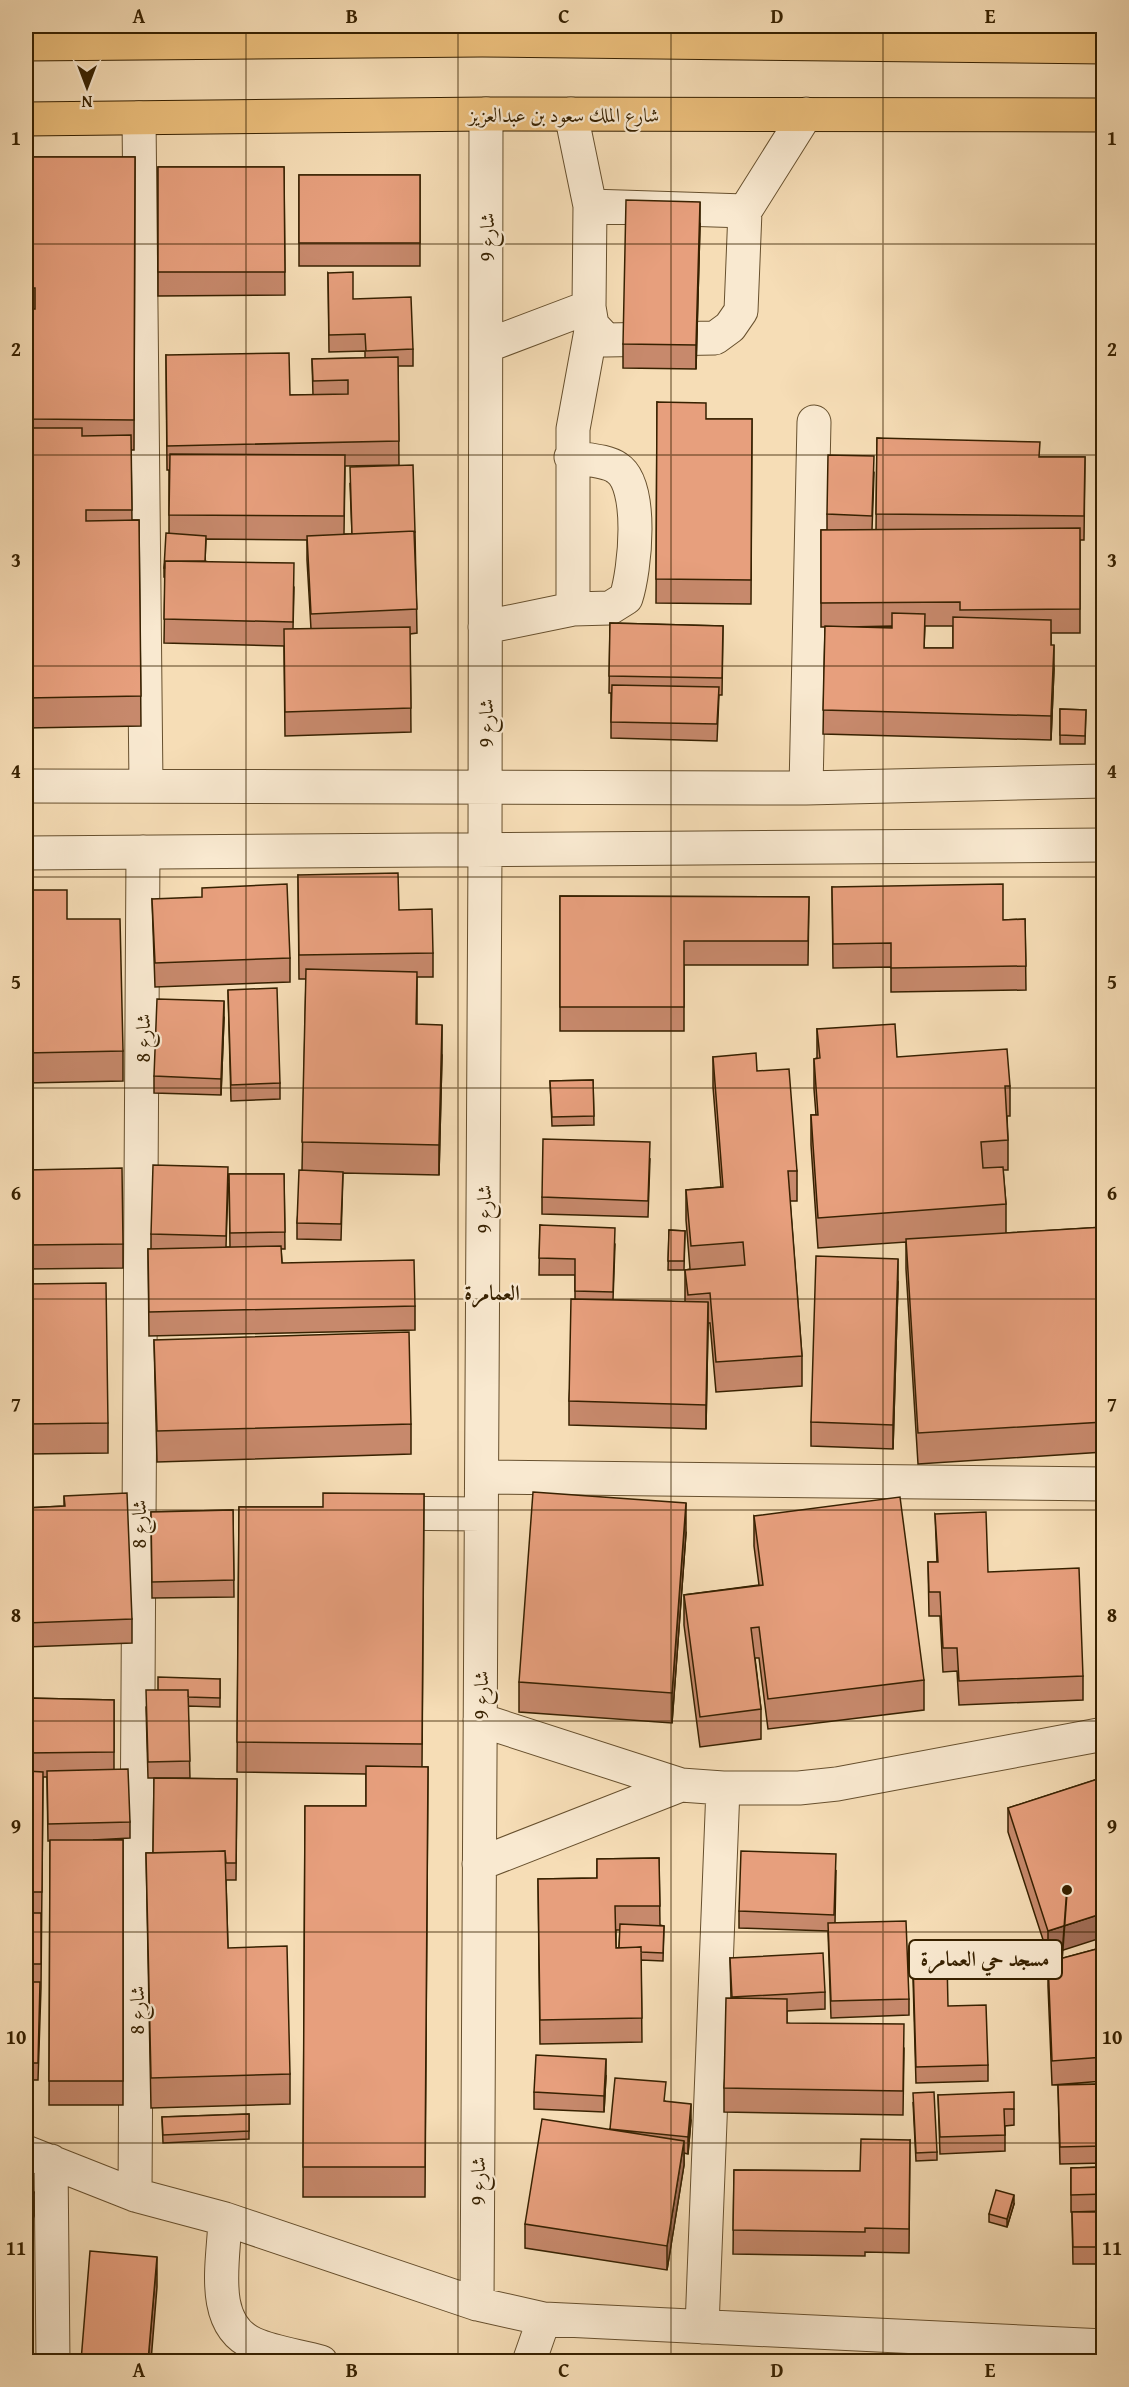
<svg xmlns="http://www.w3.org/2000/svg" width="1129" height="2387" font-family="'Gentium Book Plus',Amiri,serif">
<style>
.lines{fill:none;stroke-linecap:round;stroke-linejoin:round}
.minor-casing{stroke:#67502e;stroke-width:35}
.major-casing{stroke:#372100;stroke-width:35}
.minor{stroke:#f9e9d0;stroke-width:33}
.major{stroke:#ebbe7b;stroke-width:33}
.wall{fill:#c7896c;stroke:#372100;stroke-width:1.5;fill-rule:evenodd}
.shaded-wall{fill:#a26f58;stroke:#372100;stroke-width:1.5}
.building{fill:#e79f7d;stroke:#372100;stroke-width:1.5}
.grid{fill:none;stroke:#372100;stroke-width:1.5;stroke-opacity:0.55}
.labels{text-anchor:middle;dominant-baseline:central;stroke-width:4.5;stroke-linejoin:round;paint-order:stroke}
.street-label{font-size:20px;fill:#372100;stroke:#f9e9d0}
.neighbourhood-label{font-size:21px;font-weight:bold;fill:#372100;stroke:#f9e9d0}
.leader{fill:none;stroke:#372100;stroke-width:2}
.callout-dot{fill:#372100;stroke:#f9e9d0;stroke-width:2}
.callout{fill:#f9e9d0;stroke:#372100;stroke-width:2}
.callout-label{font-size:21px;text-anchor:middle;font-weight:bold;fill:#372100}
.neatline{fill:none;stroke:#372100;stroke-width:2}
.grid-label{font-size:20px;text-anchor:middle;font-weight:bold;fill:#372100}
</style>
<rect width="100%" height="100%" fill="#f6ddb6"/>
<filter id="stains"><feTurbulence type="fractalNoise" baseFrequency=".00333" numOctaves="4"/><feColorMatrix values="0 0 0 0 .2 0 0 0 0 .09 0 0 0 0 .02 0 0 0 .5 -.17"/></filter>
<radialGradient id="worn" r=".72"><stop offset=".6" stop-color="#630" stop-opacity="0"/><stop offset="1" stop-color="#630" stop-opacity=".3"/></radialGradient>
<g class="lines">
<defs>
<path id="minor" d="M571,114l19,92 155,5 61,-97
M139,118l7,668
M590,206l-1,101 3,18 14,15 109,-2 15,-11 11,-16 4,-100
M486,346l103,-39
M573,609v-180l19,-104
M485,627l88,-18 37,-1 16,-10c9,-28 18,-113 -9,-130 -11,-8 -33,-8 -46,-11
M26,786l780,2 298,-7
M806,788l8,-366
M26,853l1078,-8
M482,1477l622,7
M378,1513l103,1
M480,1720l201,65 42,3h76l38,-4 267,-50
M479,1864l202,-79
M26,2152l109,43 90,24 252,85 67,15 560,27
M51,2161l2,201
M135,2195l8,-1343
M225,2219c-1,41 -17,105 29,125 20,9 46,12 67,18
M477,2304l8,-1454 1,-736
M702,2327l21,-539
M529,2362l15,-43"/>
<path id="major" d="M26,44l456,-4 622,7
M26,119l460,-5 618,1"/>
</defs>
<use href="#minor" class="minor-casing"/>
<use href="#major" class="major-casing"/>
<use href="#minor" class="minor"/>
<use href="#major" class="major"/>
</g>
<path class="wall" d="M26,26h95v6l-95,-1z
M26,157h109l-1,293h-3l1,70h7l2,206 -115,2v-300h5v-65h-5z
M158,167h126l1,128 -127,1z
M299,175h121v91h-121z
M700,225l-4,144 -73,-1v-24z
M328,273l25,26 60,50v17h-15l1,99 -54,1 -1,68h8l-2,-50 65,48 2,101 -7,1 1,98 -126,4 -1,-90 -120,-3 1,-66h-1v-9l5,-35v-63h-2l-1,-115 124,40h23l-1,-36 53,-1v-7l-36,1zM206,539l101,1v20l4,69h-18l1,-42 -89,-26z
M657,402l49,17h46l-1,185 -95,-1z
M877,438l163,19h45l-1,83h-4v93h-29v12l3,24 -3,71 -228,-6 2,-107h-4v-97h6v-16l47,-41 -2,57h4zM892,626v2l-44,-1zM925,626h28v22h-29z
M610,623l113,3 -1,69h-3l-2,46 -106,-3v-45h-2z
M1060,709l26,1 -1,34h-25z
M298,875l101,35 34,43v24h-16v47l25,31 -3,120 -96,-2 -2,67 -44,-1v-16l5,-53 4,-191h-7z
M832,887l171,33 22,-1 1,71 -135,2v-25l-58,1z
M26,890l41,29 56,132v30l-97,2z
M560,896l249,1 -1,68h-124v66h-124z
M152,899l138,59v24l-135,5z
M228,990l52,93v16l-49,2z
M224,1018l-3,77 -67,-2v-17z
M817,1029l80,28 113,29v30h-3l1,24v30h-5l3,34v29l98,-6v225l-186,12 -12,-195v-27l-88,6 -7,-103v-30h5l-2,-26v-30l3,-1z
M713,1057l44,14 40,100v30h-7l12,155v30l-86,6 -6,-69h-2l-2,106 -137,-4v-24l6,-102v-24h-36l1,-50 75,19 -2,56 72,2v-32l5,-1 -4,-49v-30l35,-3 -8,-100z
M593,1080l1,45 -42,1 -2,-45z
M650,1159l-2,58 -106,-3v-17z
M26,1170l97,74v24l-97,1z
M229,1174h55l1,75h-4l1,14 133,43v24l-266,6 -1,-87h3v-15l77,-50 -2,63h4z
M669,1230l16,1 -1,39h-16z
M898,1283l-5,166 -82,-3v-24z
M26,1284l82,139v30l-82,1z
M154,1340l257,84v30l-254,8z
M424,1494l-2,273h6l-3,430h-122l2,-391h61v-32l-129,-2 2,-265h84z
M64,1496l68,123v24l-106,4v-139l38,-2z
M233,1510l1,87 -82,1 -1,-86z
M935,1514l148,162v24l-124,5 -2,-34 -14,1 -3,-56h-11l-1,-54h9z
M754,1516l170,164v30l-156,19 -9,-71h-4l6,51v30l-61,8 -16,-122v-30l75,-10 -5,-39z
M686,1533l-14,190 -153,-11v-30z
M220,1679v28l-32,-1 2,72h-36l83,1 -1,101h-10l2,68 62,126v30l-139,4 -5,-255h7l1,-75h-6l-2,-71z
M26,1698l88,2v69l16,53v16l-37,2h30v265h-74l1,-264h-2l-1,-64h-4l-2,211 -3,92h-12z
M1104,1777l-56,178 -40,-123v-24z
M659,1858l1,67 4,1 -1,35 -22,-1 1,82 -102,2 -2,-165 59,-1v-19zM616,1930h4l-1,18h-3z
M836,1871l-1,52 74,76v16l-78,3 -3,-87 -89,-3v-17z
M1104,1947v134l-52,4 -4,-99v-24z
M730,1958l95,34v17l-38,2v12l117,25 -1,67 -179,-3v-24l7,-90z
M913,1978l35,28 40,59v16l-72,2z
M606,2076l-2,36 -70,-3v-17z
M1104,2084v79l-44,1 -2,-79z
M938,2095l76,14v16l-9,1v25l-65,3z
M665,2101l26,19 -3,34 -4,-1v12l-17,105 -142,-22v-24l85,-94z
M913,2102l24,50v8l-21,1z
M249,2114v25l-86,4 -1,-26z
M910,2140l-1,113 -44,-1v4l-132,-2 1,-84 126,1z
M1104,2167v44l-33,1v-44z
M1014,2204l-7,23 -18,-5v-8z
M1072,2212h32v52h-31z"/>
<path class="shaded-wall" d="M700,202v23l-4,144v-24z
M1054,645v24l-3,71v-24z
M224,1001v17l-3,77v-16z
M442,1025v30l-3,120v-30z
M898,1259v24l-5,166v-24z
M708,1302v24l-2,103v-24z
M686,1503v30l-14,190v-30z
M1104,1831v24l-4,-23z
M1104,1913v24l-56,18v-24z
M606,2059v17l-2,36v-16z
M691,2104v16l-3,34v-17z
M684,2141v24l-17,105v-24z
M34,2192v24l-8,27v-24z
M1014,2195v9l-7,23v-8z
M157,2257v30l-6,74h-3z"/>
<path class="building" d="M26,157h109l-1,263 -103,-1v-86h-5v-24h9v-21h-9z
M158,167h126l1,105h-127z
M299,175h121v68h-121z
M626,200l74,2 -4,143 -73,-1z
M353,272v27l58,-2 2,52 -47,2 -1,-17 -36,1 -1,-62z
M289,353l1,42 58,-1v-14l-35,1 -1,-22 86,-2 1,84 -232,5 -1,-91z
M657,402l49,1v16h46l-1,161 -95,-1z
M26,428h56v8l49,-1 1,75h-46v11l53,-1 2,176 -115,2z
M877,438l163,4 -1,15h46l-1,59 -208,-2z
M170,454l175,1 -1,61 -175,-1z
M828,455l46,1 -2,60 -45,-2z
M413,465l2,67h-1v-1l-62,3 -2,-67z
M1080,528v81l-120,1v-8l-139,1v-73z
M414,531l3,78 -106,5 -4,-78z
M166,533l40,3 -1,25h-40v7h-1z
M165,561l129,2 -1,59 -129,-3z
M892,613l33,1 -1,34h29v-31l98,3v25h3l-3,71 -228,-6 2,-84 67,2z
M610,623l113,3 -1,52 -113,-2z
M410,627l1,81 -126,4 -1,-83z
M612,685l107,2 -2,37 -106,-2z
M1060,709l26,1 -1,26 -25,-1z
M398,873l1,37 33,-1 1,44 -134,2 -1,-80z
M287,884l3,74 -135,5 -3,-64 50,-2v-9z
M1003,884v36l22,-1 1,47 -135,2v-25l-58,1 -1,-57z
M26,890h41v29h53l3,132 -97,2z
M560,896l249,1 -1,44h-124v66h-124z
M306,969l111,3 -1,52 26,1 -3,120 -137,-3z
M277,988l3,95 -49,2 -3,-95z
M157,999l67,2 -3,78 -67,-3z
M895,1024l2,33 110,-8 3,37h-5l3,54 -27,2 2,26 20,-1 3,37 -188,14 -7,-103h7l-4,-56 6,-1 -3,-29z
M756,1053l1,18 32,-2 8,102h-9l14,185 -86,6 -6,-69 -22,2 -3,-25 60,-5 -2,-23 -52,4 -5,-56 37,-3 -10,-130z
M593,1080l1,36 -42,1 -2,-36z
M543,1139l107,3 -2,59 -106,-4z
M153,1165l75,2 -2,69 -75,-2z
M122,1168l1,76 -97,1v-75z
M299,1170l44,2 -2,52 -44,-1z
M229,1174h55l1,58 -55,1z
M540,1225l75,3 -2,64 -38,-1v-32l-36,-1z
M1104,1227v195l-186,11 -12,-194z
M669,1230l16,1 -1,30h-16z
M281,1246l1,17 132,-3 1,46 -266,6 -1,-63z
M816,1256l82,3 -5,166 -82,-3z
M106,1283l2,140 -82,1v-140z
M571,1299l137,3 -2,103 -137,-4z
M409,1332l2,92 -254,7 -3,-91z
M533,1492l153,11 -14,190 -153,-11z
M127,1493l5,126 -106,4v-115l39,-2 -1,-10z
M323,1493l101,1 -2,250 -185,-2 2,-235h84z
M900,1497l24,183 -156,19 -9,-72 -8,1 10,81 -61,8 -16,-122 79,-10 -9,-69z
M233,1510l1,70 -82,2 -1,-70z
M986,1512l2,60 91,-4 4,108 -124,5 -2,-33h-14l-3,-56h-11l-1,-30h10l-3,-48z
M158,1677l62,2v19l-32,-1v-7h-30z
M146,1690h42l2,71 -42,1z
M26,1698l88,2v52l-88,1z
M366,1766l62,1 -3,400h-122l2,-361h61z
M128,1769l2,53 -82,2 -1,-53z
M26,1771l17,1 -1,120h-16z
M1104,1777v54l-4,1 4,11v70l-56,18 -40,-123z
M154,1778l83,1 -1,84h-10l-1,-12 -72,2z
M50,1840h73v241h-74z
M225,1851l3,97 59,-2 3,128 -139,4 -5,-225z
M741,1851l95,3 -2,61 -95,-4z
M659,1858l1,48h-45l1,42 25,-1 1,71 -102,2 -2,-141 59,-1v-19z
M26,1913h15v51h-15z
M906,1921l3,78 -78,2 -3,-78z
M620,1924l44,2 -1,27 -22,-1v-5l-22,1z
M1104,1947v110l-52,4 -4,-99z
M823,1953l2,39 -93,5 -2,-39z
M947,1960l1,46 38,-1 2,60 -72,2 -3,-105z
M26,1982h14l-2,81h-12z
M726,1998l61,1v24l117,1 -1,67 -179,-3z
M536,2055l70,4 -2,37 -70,-4z
M615,2078l51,4 -2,19 27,3 -3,33 -78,-8z
M1104,2084v62l-44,1 -2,-62z
M934,2092l3,60 -21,1 -3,-60z
M1014,2092v17h-10l1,26 -65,2 -2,-42z
M249,2114v17l-86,4 -1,-18z
M542,2119l142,22 -17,105 -142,-22z
M861,2139l49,1 -1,89 -44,-1v4l-132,-2 1,-60 126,1z
M1104,2167v27l-33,1v-27z
M26,2189l8,3 -8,27z
M996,2190l18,5 -7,24 -18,-5z
M1072,2212h32v35h-31z
M90,2251l67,6 -9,104h-67z
M26,2299l2,1 -2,61z"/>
<path class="grid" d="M246,26v2336M458,26v2336M671,26v2336M883,26v2336M26,244h1078M26,455h1078M26,666h1078M26,877h1078M26,1088h1078M26,1299h1078M26,1510h1078M26,1721h1078M26,1932h1078M26,2143h1078"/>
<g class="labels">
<g class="street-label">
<text x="564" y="114">شارع الملك سعود بن عبدالعزيز</text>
<text transform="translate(486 237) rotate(-90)">شارع 9</text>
<text transform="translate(485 723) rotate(-90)">شارع 9</text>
<text transform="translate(142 1038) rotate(-90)">شارع 8</text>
<text transform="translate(483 1209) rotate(-90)">شارع 9</text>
<text transform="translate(138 1524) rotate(-90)">شارع 8</text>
<text transform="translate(480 1695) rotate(-90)">شارع 9</text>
<text transform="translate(136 2010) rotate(-90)">شارع 8</text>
<text transform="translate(477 2181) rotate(-90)">شارع 9</text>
</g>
<g class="neighbourhood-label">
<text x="492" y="1292">العمامرة</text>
</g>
</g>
<path class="leader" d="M1067 1890L1062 1959"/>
<circle class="callout-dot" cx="1067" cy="1890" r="6"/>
<rect class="callout" x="909" y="1940" width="153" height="39" rx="6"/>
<g class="callout-label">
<text x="985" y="1966">مسجد حي العمامرة</text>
</g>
<rect width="1129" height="2387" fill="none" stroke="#f6ddb6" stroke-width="66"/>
<g transform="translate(87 87) rotate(180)" stroke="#f9e9d0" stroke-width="4.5" paint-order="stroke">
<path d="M0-4.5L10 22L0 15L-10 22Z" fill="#372100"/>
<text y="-9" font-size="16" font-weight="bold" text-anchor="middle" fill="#372100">N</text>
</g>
<rect x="33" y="33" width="1063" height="2321" class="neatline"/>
<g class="grid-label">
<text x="139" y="23">A</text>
<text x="352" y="23">B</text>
<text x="564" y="23">C</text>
<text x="777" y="23">D</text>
<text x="990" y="23">E</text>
<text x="16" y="145">1</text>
<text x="1112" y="145">1</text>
<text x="16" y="356">2</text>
<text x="1112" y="356">2</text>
<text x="16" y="567">3</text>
<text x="1112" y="567">3</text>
<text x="16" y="778">4</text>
<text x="1112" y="778">4</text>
<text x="16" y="989">5</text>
<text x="1112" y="989">5</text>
<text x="16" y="1200">6</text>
<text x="1112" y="1200">6</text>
<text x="16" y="1411">7</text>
<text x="1112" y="1411">7</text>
<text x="16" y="1622">8</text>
<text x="1112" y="1622">8</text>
<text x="16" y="1833">9</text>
<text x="1112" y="1833">9</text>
<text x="16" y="2044">10</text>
<text x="1112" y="2044">10</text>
<text x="16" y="2255">11</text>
<text x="1112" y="2255">11</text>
<text x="139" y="2377">A</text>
<text x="352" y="2377">B</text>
<text x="564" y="2377">C</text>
<text x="777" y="2377">D</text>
<text x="990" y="2377">E</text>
</g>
<rect width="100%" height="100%" filter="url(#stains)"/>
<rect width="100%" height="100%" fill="url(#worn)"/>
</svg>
